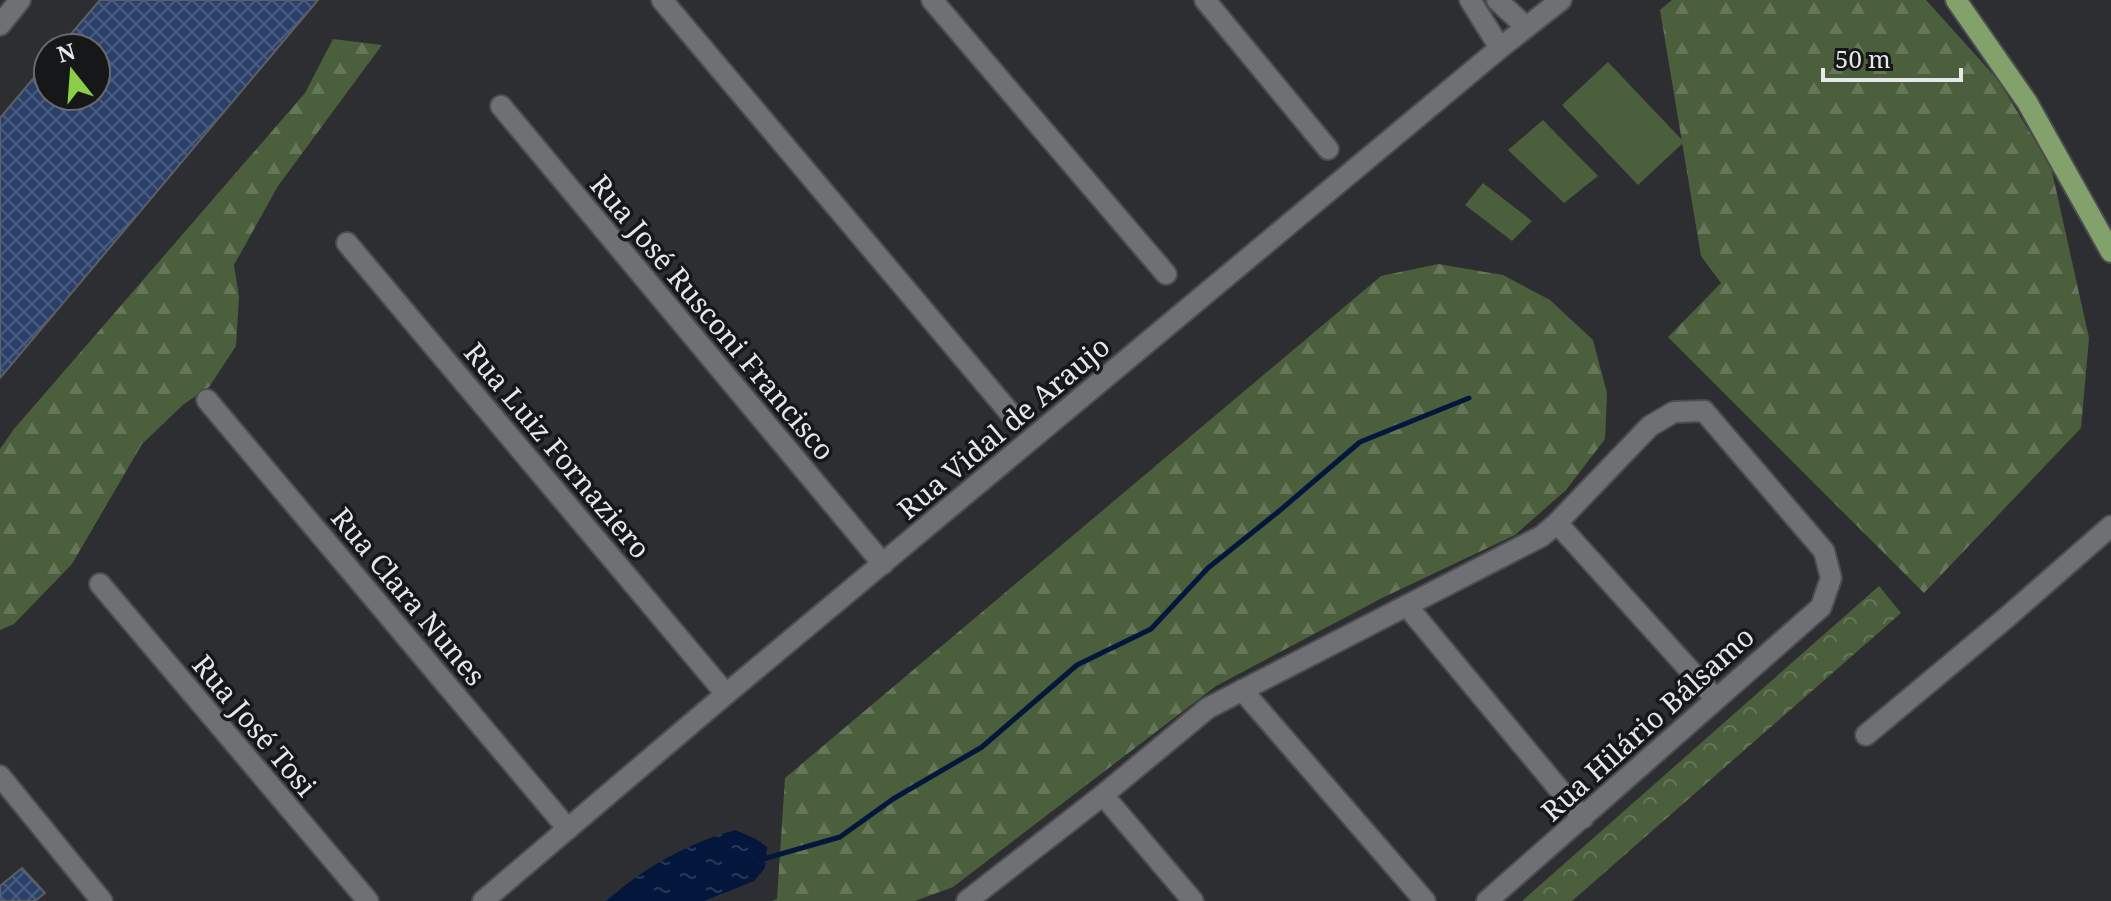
<svg xmlns="http://www.w3.org/2000/svg" width="2111" height="901" font-family="'Noto Serif',serif">
<style>
.forest{fill:url(#forest-firs)}
.park{fill:url(#park-crowns)}
.garden{fill:#4c5f3c}
.water{fill:url(#water-ripples)}
.lines{fill:none;stroke-linecap:round;stroke-linejoin:round}
.stream{stroke:#04163c;stroke-width:5}
.building{fill:url(#building-cross-hatch);stroke:#5d5f63;stroke-width:2}
.minor-casing{stroke:#4b4d4f;stroke-width:24}
.major-casing{stroke:#4b4d4f;stroke-width:24}
.minor{stroke:#6e7073;stroke-width:20}
.major{stroke:#83a16a;stroke-width:20}
.labels{text-anchor:middle;dominant-baseline:central;stroke-width:7;stroke-linejoin:round;paint-order:stroke}
.street-label{font-size:28px;fill:#e6e7e9;stroke:#161718}
</style>
<defs>
<pattern id="forest-firs" width="22" height="20" patternUnits="userSpaceOnUse" patternTransform="scale(2)"><rect width="22" height="20" fill="#4c5f3c"/><path d="M5 1l3.5 6h-7zM16 11l3.5 6h-7z" fill="#667658"/></pattern>
<pattern id="park-crowns" width="20" height="18" patternUnits="userSpaceOnUse" patternTransform="scale(2)"><rect width="20" height="18" fill="#4c5f3c"/><path d="M2 6a3 3 0 1 1 6 0M12 15a3 3 0 1 1 6 0" fill="none" stroke="#667658"/></pattern>
<pattern id="water-ripples" width="26" height="14" patternUnits="userSpaceOnUse" patternTransform="scale(2)"><rect width="26" height="14" fill="#04163c"/><path d="M2 4q2-2 4 0t4 0M15 11q2-2 4 0t4 0" fill="none" stroke="#293858"/></pattern>
<pattern id="building-cross-hatch" width="8" height="8" patternUnits="userSpaceOnUse" patternTransform="scale(2)"><rect width="8" height="8" fill="#2a406a"/><path d="M0 0l8 8M0 8l8-8" fill="none" stroke="#495c7f"/></pattern>
</defs>
<rect width="100%" height="100%" fill="#2d2e31"/>
<path class="forest" d="M1672,0h254l72,80 53,87 38,171 -8,90 -157,165 -256,-256 53,-54 -20,-27 -41,-246z
M333,39l49,6 -104,141 -44,79 5,32 -3,49 -27,41 -25,17 -42,40 -70,120 -58,60 -14,6v-181l14,-20 291,-336z
M1438,264l65,11 47,25 43,40 14,53 -2,46 -39,51 -51,45 -133,63 -166,88 -263,201 -38,14h-143l5,-2 8,-121 596,-502z"/>
<path class="park" d="M1879,586l22,27 -329,288h-50z"/>
<path class="garden" d="M1608,62l76,80 -46,43 -76,-80z
M1543,120l55,56 -34,27 -56,-53z
M1483,183l49,38 -20,20 -47,-36z"/>
<path class="water" d="M735,830l21,9 11,8 -2,21 -11,13 -50,20h-98c39,-34 80,-57 129,-71z"/>
<g class="lines">
<path class="stream" d="M760,860l80,-23 53,-38 89,-52 95,-82 74,-36 57,-61 70,-56 82,-70 109,-44"/>
</g>
<path class="building" d="M100,0h218l-318,378v-260l48,-57v35h48v-48h-37z
M22,868l23,25 -10,8h-35v-15z"/>
<g class="lines">
<defs>
<path id="minor" d="M662,0l348,413
M932,0l234,274
M1205,0l123,149
M1470,0l30,48
M1497,0l29,27
M0,25l20,-25
M501,106l382,458
M347,243l379,451
M207,400l361,429
M1557,523l158,175
M100,584l268,317
M1407,606l176,212
M1242,690l183,211
M1866,735l140,-117 105,-92
M0,776l102,125
M1103,795l90,106
M483,901l243,-207 774,-646 61,-48
M967,901l136,-106 105,-87 334,-172 15,-13 93,-97 24,-14 30,-1 120,140 7,27 -10,29 -334,294"/>
<path id="major" d="M1956,0l71,102 84,150"/>
</defs>
<use href="#minor" class="minor-casing"/>
<use href="#major" class="major-casing"/>
<use href="#minor" class="minor"/>
<use href="#major" class="major"/>
</g>
<g class="labels">
<g class="street-label">
<text transform="translate(713 317) rotate(50)">Rua José Rusconi Francisco</text>
<text transform="translate(1003 427) rotate(-40)">Rua Vidal de Araujo</text>
<text transform="translate(558 450) rotate(50)">Rua Luiz Fornaziero</text>
<text transform="translate(409 596) rotate(50)">Rua Clara Nunes</text>
<text transform="translate(1647 723) rotate(-42)">Rua Hilário Bálsamo</text>
<text transform="translate(255 725) rotate(50)">Rua José Tosi</text>
</g>
</g>
<g transform="translate(72 72) rotate(343)"><circle r="38" fill="#161718" stroke="#696a6c" stroke-width="2"/>
<path d="M0-6L14 30L0 20L-14 30Z" fill="#8cce45"/>
<text y="-12" font-size="22" font-weight="bold" text-anchor="middle" fill="#e6e7e9">N</text>
</g>
<path d="M1823 68v12h138v-12" fill="none" stroke="#e6e7e9" stroke-width="4"/>
<text x="1835" y="68" font-size="24" fill="#e6e7e9" stroke="#161718" stroke-width="6" paint-order="stroke">50 m</text>
</svg>
